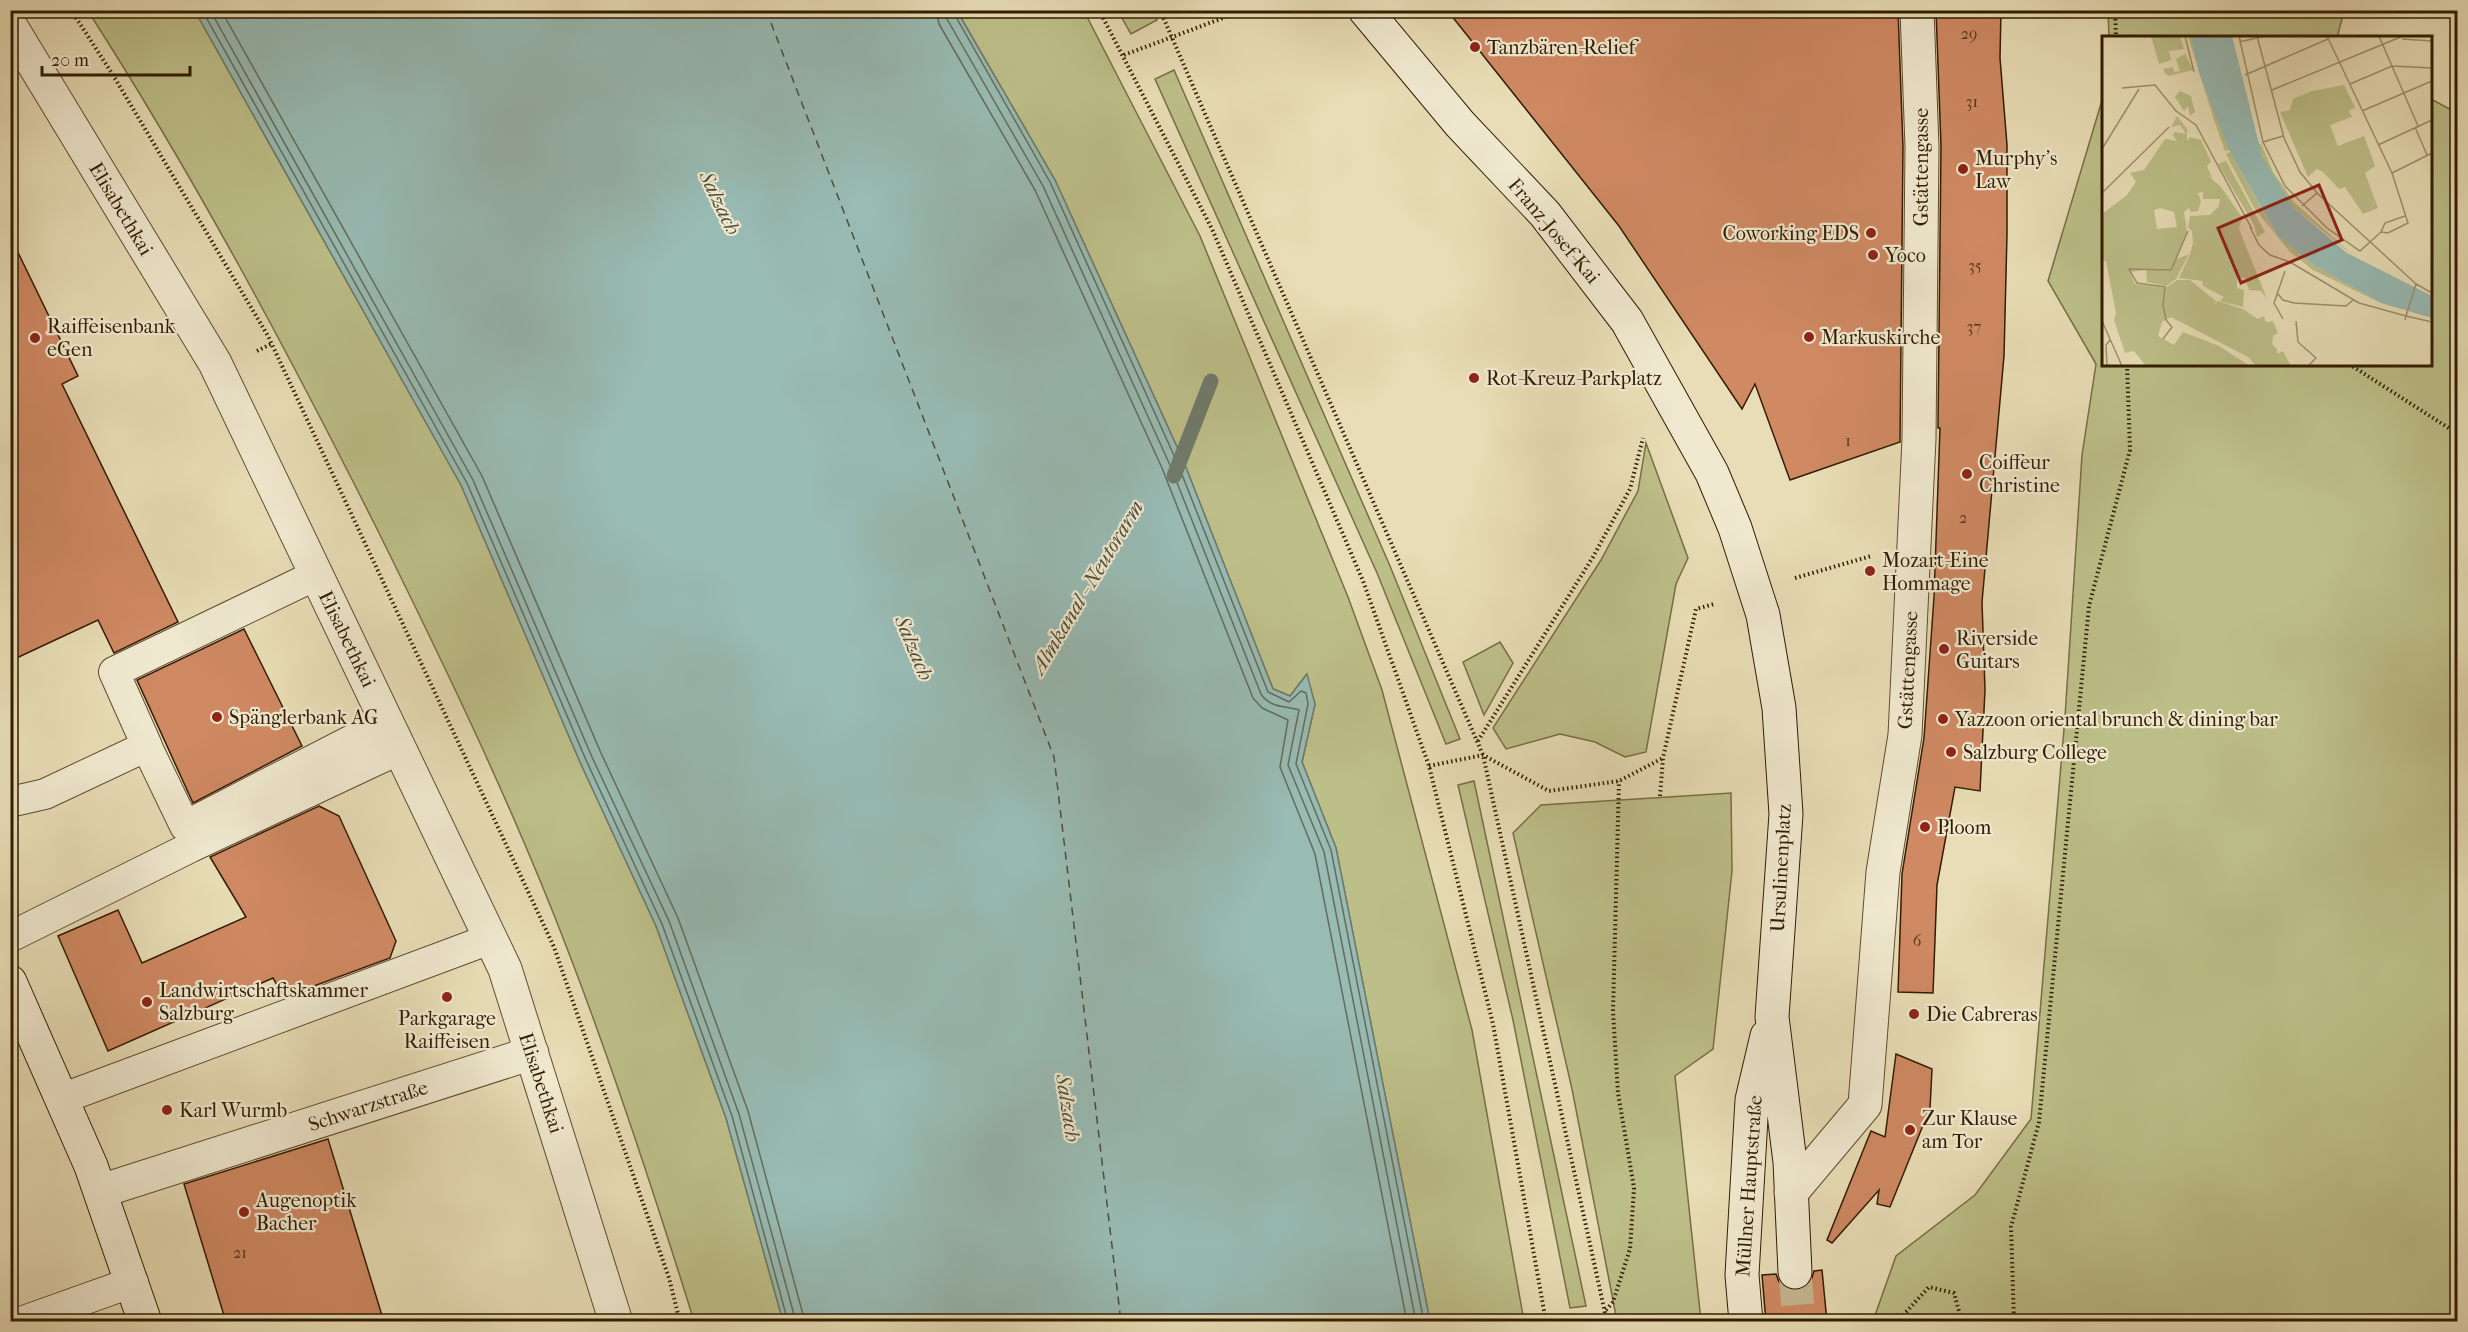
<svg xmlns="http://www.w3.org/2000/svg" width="2468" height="1332" font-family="'IM FELL French Canon',serif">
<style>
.green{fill:#bdbf89;stroke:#786e44;stroke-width:1.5}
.water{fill:#98bbb4;stroke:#6f7b6c;stroke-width:1.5}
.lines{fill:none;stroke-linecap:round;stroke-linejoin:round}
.shore{stroke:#656c5a;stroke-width:1.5}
.stream{stroke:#6f7b6c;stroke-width:15}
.ferry{stroke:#514c36;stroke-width:1.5;stroke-dasharray:8 6;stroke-linecap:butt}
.building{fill:#cf8963;stroke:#321c00;stroke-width:1.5}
.secondary-tunnel{stroke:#c4b692;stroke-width:33;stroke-dasharray:33 16;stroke-linecap:butt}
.lane-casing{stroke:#604c2e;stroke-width:32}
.street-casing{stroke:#604c2e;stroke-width:35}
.secondary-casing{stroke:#321c00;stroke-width:35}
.path{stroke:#321c00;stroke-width:4;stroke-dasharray:1.5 3;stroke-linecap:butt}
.lane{stroke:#f0e9d0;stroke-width:30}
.street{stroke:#f0e9d0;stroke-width:33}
.secondary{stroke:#f0e9d0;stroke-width:33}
.poi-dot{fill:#8f2418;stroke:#f0e9d0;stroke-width:2}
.labels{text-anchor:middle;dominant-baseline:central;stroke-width:4.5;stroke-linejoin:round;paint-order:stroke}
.number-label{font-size:16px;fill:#593719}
.poi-label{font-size:20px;fill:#321c00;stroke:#f0e9d0;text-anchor:start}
.street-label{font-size:20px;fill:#321c00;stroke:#f0e9d0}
.water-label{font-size:21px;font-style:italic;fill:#514c36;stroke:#f0e9d0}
.inset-river{fill:none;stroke:#98bbb4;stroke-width:3}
.inset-road{fill:none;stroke:#9f906d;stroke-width:1.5}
.view{fill:#8f2418;fill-opacity:0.15;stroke:#8f2418;stroke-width:3}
.inset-edge{fill:none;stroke:#321c00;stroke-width:3}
</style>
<rect width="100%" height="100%" fill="#e8ddb6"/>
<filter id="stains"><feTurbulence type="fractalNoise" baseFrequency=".00333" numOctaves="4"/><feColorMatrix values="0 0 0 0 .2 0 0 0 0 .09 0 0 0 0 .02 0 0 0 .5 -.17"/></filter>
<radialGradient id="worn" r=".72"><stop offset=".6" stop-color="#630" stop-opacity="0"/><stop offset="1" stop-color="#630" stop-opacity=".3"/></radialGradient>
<path class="green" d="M88,11h107l266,474 119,277 76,164 70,192 57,203h-89c-38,-122 -78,-245 -124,-365 -56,-147 -125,-290 -195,-431 -88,-175 -181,-349 -287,-514z
M957,11h127l116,225 148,361 34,93 90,340 52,291h-94l-94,-473 -34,-86 13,-58 -9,-29 -16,21 -17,-7 -90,-229 -128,-280z
M1118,11h34l5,9 -26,14z
M2108,11v-1l236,1 -7,27 -228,-1z
M1174,70l216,496 70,173 -14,5 -69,-171 -222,-494z
M2103,97l1,267h326l1,-265 26,14v1208h-584l23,-65 79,-61 56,-76 34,-402 17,-262 14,-91 -48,-83z
M1646,443l42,115 -12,26 -30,168 -21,5 -30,-15 -35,-8 -54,15 -13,-21 108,-168 37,-69z
M1500,642l13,21 -29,52 -21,-53z
M1474,781l112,525 -16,2 -57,-288 -55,-235z
M1731,793l1,78 -19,178 -38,27 26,245h-84l-45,-232 -59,-256 28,-28z"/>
<path class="water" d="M195,11h762l98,169 128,280 90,229 17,7 17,-22 8,30 -13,58 34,86 94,473h-647l-57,-203 -70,-192 -76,-164 -119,-277z"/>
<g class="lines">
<path class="shore" d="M202,10l265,473 119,277 76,164 70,192 56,206
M210,10l263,470 119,277 77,164 70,193 57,208
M221,10l261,466 119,277 77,165 70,193 57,211
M936,10l3,14 96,166 127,278 91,230 9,10 26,12 -8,47 35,87 92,468
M945,10l2,9 96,167 127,279 91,229c9,14 25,12 38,16l-11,55 36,87 92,470
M952,10l98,172 127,280 91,230 21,10 12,-11 5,2 2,11 -12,60 35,86 93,472"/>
<path class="stream" d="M1174,476l37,-95"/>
<path class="ferry" d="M766,10l288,747 67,565"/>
</g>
<path class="building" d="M1447,10h451l5,137 -3,295 -110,38 -35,-96 -13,25 -123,-183z
M1936,10h65l-1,48 7,87v89l-3,122 -22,246 3,88 -5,101 -25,-4 -18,98 -4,108 -35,-1 4,-118 22,-136 10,-141 6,-169h-2l3,-282z
M10,236l68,140 -16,8 116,238 -64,31 -16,-33 -88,41z
M244,629l58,117 -109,57 -56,-123z
M319,806l20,10 57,125 -6,17 -106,39 -11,-19 -165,73 -50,-115 60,-26 24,53 104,-46 -36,-60z
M1896,1054l36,15 -2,39 -40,99 -13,-3 2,-14 -47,53 -5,-3 44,-109 14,6z
M328,1139l56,183h-158l-42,-138z
M1822,1270l5,52h-61l-4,-47 14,-1 3,8 7,6 10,3 9,-3 6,-7 3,-10z"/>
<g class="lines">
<path class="secondary-tunnel" d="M1795,1272l4,50"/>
<defs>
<path id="lane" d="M145,743l40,83 202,-104
M10,802l35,-8 102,-48 -33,-74 202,-97
M10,937l181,-90 209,-98
M61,1099l429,-160
M21,1322l112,-40"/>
<path id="street" d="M10,25l205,338 290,606 111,353
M101,1191l431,-138
M1791,1193l74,-88 18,-233 22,-137 14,-296 3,-292 -5,-137"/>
<path id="secondary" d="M1365,10l95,114 85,90 82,107 85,152 23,55 28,87 16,93 7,106 -14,203 18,145 5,110
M10,982l81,184 54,156
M1746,1322l-4,-47 10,-175 15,-64"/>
</defs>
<use href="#lane" class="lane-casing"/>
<use href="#street" class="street-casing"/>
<use href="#secondary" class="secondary-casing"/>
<path class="path" d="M71,10l42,65 155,261 286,611 115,331 11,44
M1099,10l113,219 151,352 66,185 64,258 53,298
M1160,10l323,745 124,567
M2115,10l1,28
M1124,55l107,-40
M257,351l14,-7
M2349,364l109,70
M1795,578l76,-22
M1478,741l115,-184 37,-68 13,-51
M1429,766l54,-11 66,36 70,-10 44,-23
M1660,796l3,-38 33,-149 18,-5
M1606,1310l7,-8 17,-53 4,-61 -16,-95 -5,-82 6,-230
M1897,1322l32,-35 25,6 8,29
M2014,1322l-3,-95 28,-105 50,-516 41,-156 -3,-86"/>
<use href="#lane" class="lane"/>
<use href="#street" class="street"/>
<use href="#secondary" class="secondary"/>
</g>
<g class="poi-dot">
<circle cx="1475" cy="47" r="6"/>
<circle cx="1963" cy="169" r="6"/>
<circle cx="1871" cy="233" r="6"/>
<circle cx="1873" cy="255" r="6"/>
<circle cx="1809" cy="337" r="6"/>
<circle cx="35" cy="338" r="6"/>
<circle cx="1474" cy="378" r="6"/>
<circle cx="1967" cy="474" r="6"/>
<circle cx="1870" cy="571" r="6"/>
<circle cx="1944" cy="649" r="6"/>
<circle cx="217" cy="717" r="6"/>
<circle cx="1943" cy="719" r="6"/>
<circle cx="1951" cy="752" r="6"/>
<circle cx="1925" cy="827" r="6"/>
<circle cx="447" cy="997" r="6"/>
<circle cx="147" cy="1002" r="6"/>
<circle cx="1914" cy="1014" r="6"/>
<circle cx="167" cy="1110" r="6"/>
<circle cx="1910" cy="1130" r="6"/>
<circle cx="244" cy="1212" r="6"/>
</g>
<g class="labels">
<g class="number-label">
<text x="1969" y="33">29</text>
<text x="1972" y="101">31</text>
<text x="1975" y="265">35</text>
<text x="1974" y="326">37</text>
<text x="1848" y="440">1</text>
<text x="1963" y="517">2</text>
<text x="1917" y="940">6</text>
<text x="240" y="1252">21</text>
</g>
<g class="poi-label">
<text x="1487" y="47">Tanzbären-Relief</text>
<text x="1975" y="158">Murphy's<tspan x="1975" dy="23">Law</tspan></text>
<text x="1859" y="233" text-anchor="end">Coworking EDS</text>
<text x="1885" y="255">Yoco</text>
<text x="47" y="326">Raiffeisenbank<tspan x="47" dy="23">eGen</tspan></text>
<text x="1821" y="337">Markuskirche</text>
<text x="1486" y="378">Rot-Kreuz-Parkplatz</text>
<text x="1979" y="462">Coiffeur<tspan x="1979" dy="23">Christine</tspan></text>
<text x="1882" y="560">Mozart-Eine<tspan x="1882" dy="23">Hommage</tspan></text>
<text x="1956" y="638">Riverside<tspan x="1956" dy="23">Guitars</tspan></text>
<text x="229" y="717">Spänglerbank AG</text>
<text x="1955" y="719">Yazzoon oriental brunch &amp; dining bar</text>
<text x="1963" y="752">Salzburg College</text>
<text x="1937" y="827">Ploom</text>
<text x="159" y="990">Landwirtschaftskammer<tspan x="159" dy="23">Salzburg</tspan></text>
<text x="1926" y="1014">Die Cabreras</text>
<text x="447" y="1018" text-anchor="middle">Parkgarage<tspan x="447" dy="23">Raiffeisen</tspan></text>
<text x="179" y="1110">Karl Wurmb</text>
<text x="1922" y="1118">Zur Klause<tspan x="1922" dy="23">am Tor</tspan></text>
<text x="256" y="1200">Augenoptik<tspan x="256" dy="23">Bacher</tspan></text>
</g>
<g class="street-label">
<text transform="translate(1921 167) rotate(-90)">Gstättengasse</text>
<text transform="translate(121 209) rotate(59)">Elisabethkai</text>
<text transform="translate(1554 231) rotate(50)">Franz-Josef-Kai</text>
<text transform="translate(347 639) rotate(64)">Elisabethkai</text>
<text transform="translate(1908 670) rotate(-87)">Gstättengasse</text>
<text transform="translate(1781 868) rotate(-87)">Ursulinenplatz</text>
<text transform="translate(541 1083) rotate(72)">Elisabethkai</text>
<text transform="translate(368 1106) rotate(-18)">Schwarzstraße</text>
<text transform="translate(1749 1186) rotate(-86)">Müllner Hauptstraße</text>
</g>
<g class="water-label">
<text transform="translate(720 203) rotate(64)">Salzach</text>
<text transform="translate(1087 587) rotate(-59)">Almkanal - Neutorarm</text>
<text transform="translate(914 648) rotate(67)">Salzach</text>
<text transform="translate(1068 1108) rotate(81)">Salzach</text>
</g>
</g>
<g transform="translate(2102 36)">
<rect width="330" height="330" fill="#e8ddb6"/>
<path d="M49,0h29l4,13 -15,2 2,9 -12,4zM86,0h3l38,114 -4,1 -11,-31zM83,18l8,16 -24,6 -4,-3 -2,-4 10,-2 1,5 6,-1 -4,-12zM242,49l11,22 -6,4 3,6 -22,8 8,21 26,-10 11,30 -10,7 13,35 -15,6 -18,-27 -6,2 -16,-17 -6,-3 -9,8 -28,-65 10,-2 3,-11 19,-8zM78,55l11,5 4,16 -5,4 -2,-10 -4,5 -9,-14zM75,80l10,13v12l3,-4 11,3 10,22 -4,4 5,12 -5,-3 14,12 21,30 -3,12 28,70 -6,-8 -12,-1 -4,-12h-8v10l7,2 -1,17 -23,-6 4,-4 -21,-11 -1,-5 -23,-3 11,-24 3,-11 -1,-12 -4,-3 2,-12 20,-1 9,-9 1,-7h-17v-7l-5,1 3,8 -3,10 -7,1 -2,-4 -5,4 3,20 -10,27 12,-5 -13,25 -10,7 -19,-4 -1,-12 -16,2 5,12 30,4 12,-8h13l26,21 -2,3 4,-3 25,8 15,10 6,-3 2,6 7,-1 5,12 -5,3 -1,8 5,5v15v-10l6,-3 8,15h-35l-8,-9 -77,-40 -9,5 -4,14 16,9 9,-13 36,14 31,20h-104l-12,-15 -9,2 -11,-33 2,-7 -10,-52h-4v-47l25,-19 9,-13 -6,-9 14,-3 21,-31 12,2 -4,-6 2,-3 11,2 -6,-9 -9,2zM58,172l14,4 3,15 -20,2 -3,-19zM156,108h3l12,28 21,30 61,55 -62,-50 -25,-37zM128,116l46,82 38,31 67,38 -68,-33 -24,-19 -35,-43 -28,-54zM124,125l39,71 -8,5 -3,-12 -36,-61z" fill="#bdbf89" fill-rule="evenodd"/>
<path d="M89,0h41l30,120 31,51 54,46 85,43v22l-51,-15 -67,-38 -37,-30 -48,-85 -30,-77z" fill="#98bbb4"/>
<path class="inset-river" d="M149,86h-12l7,37 40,68 47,46M216,223l91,41M311,266l19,8"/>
<path class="inset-road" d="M83,0l9,36M137,0l24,106 22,44 42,42 33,23 21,-19M155,0l27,102 16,34 18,22 98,90 16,9M225,0l65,137 16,50 -20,10 -7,-1M277,0l39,90M300,3l30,2M137,6l26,-6M143,39l83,-36M248,48l42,-18 40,2M20,52l33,-3 21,26 20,14 56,104M170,54l131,-54M260,75l70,-30M313,91l12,28M161,106l20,-6M276,109l54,-25M0,113l37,-60M290,137l40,-20M0,157l67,-66M200,170l15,-13M148,191l9,18 11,10 20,7 69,41 47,13 -1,4M279,196l4,-9 20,-7M314,248l-10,32 26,6M176,258l5,6 11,3 52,3 7,-6M181,283l-9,-16 11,-32M0,285l20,45M194,285l2,21 18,16 -8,8M61,303l9,-12 -6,-7 -3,-15 2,-18 -28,-4 -8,-14 42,1 17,-39M5,330l-1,-21 4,-5"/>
<path class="view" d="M217,149l23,55 -101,43 -23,-55z"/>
<rect width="330" height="330" class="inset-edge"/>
</g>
<rect width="2468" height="1332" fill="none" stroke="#e8ddb6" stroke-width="36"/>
<rect x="12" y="12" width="2444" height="1308" fill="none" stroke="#321c00" stroke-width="3"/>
<rect x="18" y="18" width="2432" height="1296" fill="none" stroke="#321c00" stroke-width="1.5"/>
<path d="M42 66v9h148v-9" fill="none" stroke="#321c00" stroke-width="3"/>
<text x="51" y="66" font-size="18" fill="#321c00" stroke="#f0e9d0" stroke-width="4.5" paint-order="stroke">20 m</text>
<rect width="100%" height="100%" filter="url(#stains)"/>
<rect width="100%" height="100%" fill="url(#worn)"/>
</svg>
